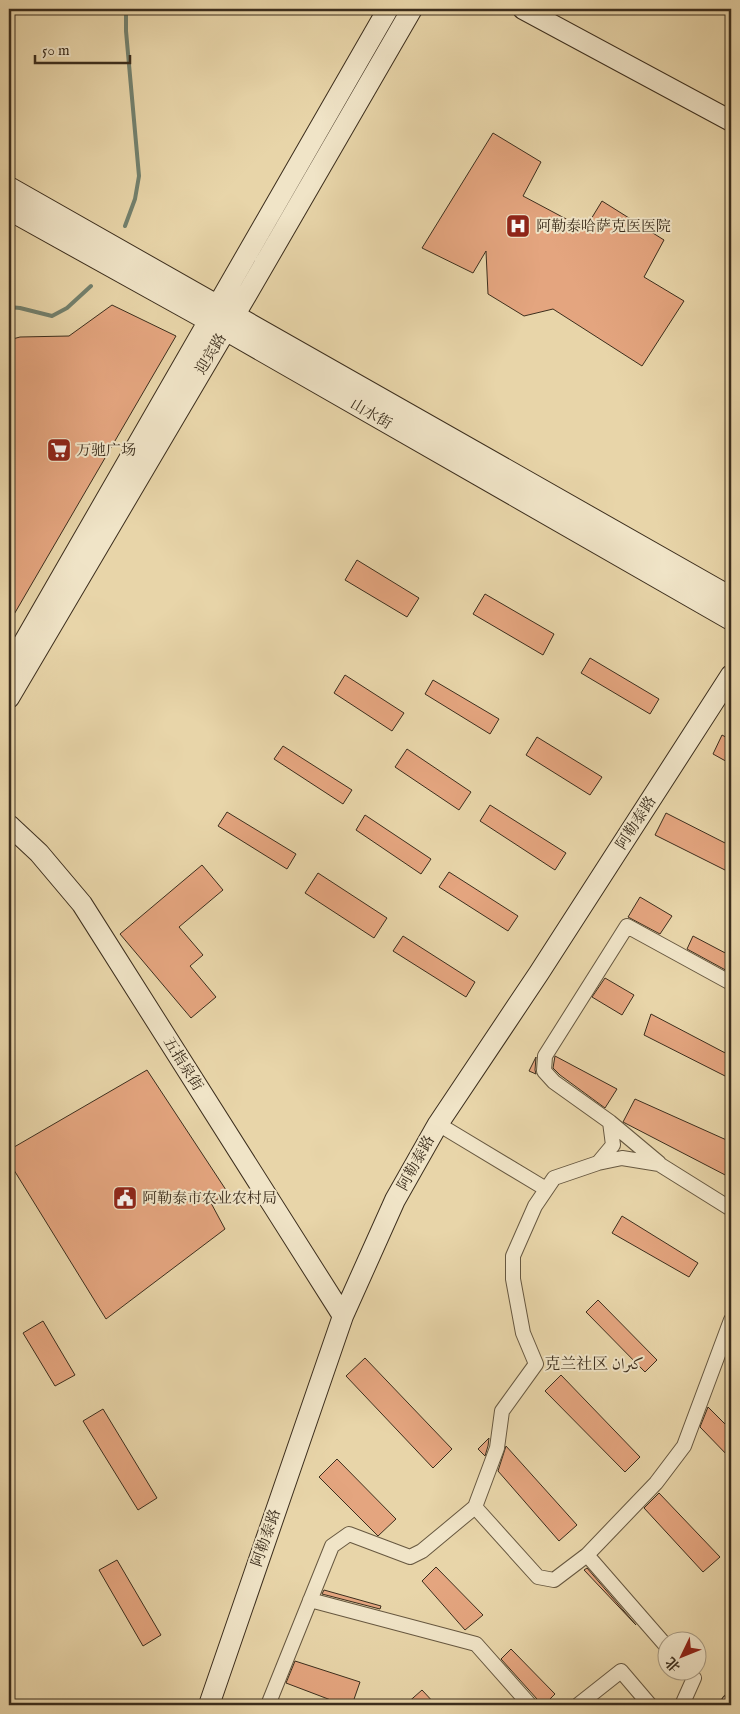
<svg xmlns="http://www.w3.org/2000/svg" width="740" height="1714" font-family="'IM FELL English',Amiri,'Noto Serif SC',serif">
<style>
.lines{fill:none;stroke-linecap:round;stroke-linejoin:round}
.stream{stroke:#73816e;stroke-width:4}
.building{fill:#e4a57f;stroke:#3c2e1d}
.street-casing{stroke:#675840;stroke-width:16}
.secondary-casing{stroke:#3c2e1d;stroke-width:22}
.street{stroke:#f0e4c7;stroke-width:14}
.secondary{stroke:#f0e4c7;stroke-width:20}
.labels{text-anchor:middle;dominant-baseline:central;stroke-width:4;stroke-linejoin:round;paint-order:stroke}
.poi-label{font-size:15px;fill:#3c2e1d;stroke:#f0e4c7;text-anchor:start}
.street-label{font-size:15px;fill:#3c2e1d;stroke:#f0e4c7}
.neighbourhood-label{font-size:16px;fill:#3c2e1d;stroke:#f0e4c7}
</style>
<rect width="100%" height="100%" fill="#e8d5a9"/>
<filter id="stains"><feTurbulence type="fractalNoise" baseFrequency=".004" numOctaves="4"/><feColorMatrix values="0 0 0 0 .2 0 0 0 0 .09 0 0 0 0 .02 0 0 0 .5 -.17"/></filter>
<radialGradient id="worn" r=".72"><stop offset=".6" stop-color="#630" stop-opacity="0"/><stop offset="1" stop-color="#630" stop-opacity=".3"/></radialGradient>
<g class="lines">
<path class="stream" d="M125,226l10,-27 4,-23 -13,-145v-22
M9,307l11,1 32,8 15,-8 24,-22"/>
</g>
<path class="building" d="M493,133l48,29 -18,34 62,33 17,-28 62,39 -20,37 40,24 -42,65 -89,-57 -29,7 -36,-22 -2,-43 -13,22 -51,-25z
M112,305l64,31 -167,287v-283l11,-3 49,-1z
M357,560l62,38 -12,19 -62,-37z
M485,594l69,40 -11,21 -70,-41z
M590,658l69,41 -9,15 -69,-41z
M345,675l59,38 -12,18 -58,-38z
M433,680l66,39 -9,15 -65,-40z
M722,735l9,5v24l-18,-10z
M537,737l65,40 -12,18 -64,-40z
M283,746l69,44 -9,14 -69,-45z
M407,749l64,43 -12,18 -64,-43z
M490,805l76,48 -11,17 -75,-49z
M227,812l69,42 -9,15 -69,-43z
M666,813l65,33v27l-76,-38z
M365,815l66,44 -10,15 -65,-44z
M202,865l21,25 -44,37 24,28 -13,11 26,31 -25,21 -71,-84z
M449,872l69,44 -10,15 -69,-44z
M318,873l69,45 -13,20 -69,-45z
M640,897l32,19 -12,18 -32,-17z
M403,936l72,46 -9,15 -73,-46z
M693,936l38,20v17l-44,-24z
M605,978l29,17 -12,20 -30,-18z
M651,1014l80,42v23l-87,-44z
M555,1056l62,33 -12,19 -45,-33 -7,-7z
M536,1057l-1,13 1,4 -7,-3z
M147,1070l81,123 -17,10 14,26 -119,90 -97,-157v-12z
M635,1099l96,43v36l-108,-56z
M622,1216l76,47 -9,14 -77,-44z
M598,1300l59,60 -12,12 -59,-60z
M43,1321l32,54 -20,11 -32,-53z
M365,1358l87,91 -19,19 -87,-92z
M561,1375l79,82 -15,15 -80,-81z
M708,1407l23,23v29l-31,-32z
M103,1409l54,89 -19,12 -55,-89z
M489,1438l-1,8 -3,10 -7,-7z
M506,1446l71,79 -18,16 -61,-70z
M337,1459l59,60 -18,17 -59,-59z
M659,1493l61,64 -17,15 -59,-64z
M117,1560l44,75 -18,11 -44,-76z
M436,1567l47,48 -18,15 -43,-49z
M587,1568l49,57 -52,-55z
M324,1590l57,16 -1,3 -58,-15z
M511,1649l44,45 -11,11h-5l-2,-6 -36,-40z
M295,1661l65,21 -8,23h-8l-58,-22z
M422,1690l14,15h-31z"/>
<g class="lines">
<defs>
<path id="street" d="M438,1124l108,65
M598,1163l15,-18 -3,-23
M659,1163l-49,-41 -56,-40 -10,-11 1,-15 82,-130 104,57
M587,1555l-33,25 -16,-3 -63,-70 22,-59 5,-37 34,-47 -13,-31 -10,-54v-23l22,-50 19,-28 44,-15 24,-5 37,6 72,45
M310,1600l166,44 54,61
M668,1648l-81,-93 69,-72 28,-37 47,-126
M268,1705l64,-159 17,-12 61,23 12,-6 53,-44
M578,1705l43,-34 29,34
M682,1705l12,-27 -5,-6"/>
<path id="secondary" d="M523,9l208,112
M9,187l722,410
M9,210l216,120 506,290
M9,668l379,-659
M9,698l241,-409 162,-280
M9,825l30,28 43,51 261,412
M209,1705l134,-389 52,-116 43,-76 101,-151 192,-298
M731,1705v-1"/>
</defs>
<use href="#street" class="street-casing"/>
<use href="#secondary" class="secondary-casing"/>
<use href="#street" class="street"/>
<use href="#secondary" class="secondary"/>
</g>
<defs>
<symbol id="hospital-square" viewBox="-11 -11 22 22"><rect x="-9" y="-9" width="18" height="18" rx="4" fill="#8f2418" stroke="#f0e4c7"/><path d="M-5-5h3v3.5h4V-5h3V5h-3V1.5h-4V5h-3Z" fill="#fff"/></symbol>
<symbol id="supermarket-square" viewBox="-11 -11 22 22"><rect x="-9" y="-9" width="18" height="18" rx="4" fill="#8f2418" stroke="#f0e4c7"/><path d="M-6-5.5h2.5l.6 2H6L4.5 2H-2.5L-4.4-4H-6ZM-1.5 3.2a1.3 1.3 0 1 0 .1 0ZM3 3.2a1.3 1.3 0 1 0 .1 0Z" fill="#fff"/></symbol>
<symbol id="civic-square" viewBox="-11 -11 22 22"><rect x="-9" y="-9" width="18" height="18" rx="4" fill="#8f2418" stroke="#f0e4c7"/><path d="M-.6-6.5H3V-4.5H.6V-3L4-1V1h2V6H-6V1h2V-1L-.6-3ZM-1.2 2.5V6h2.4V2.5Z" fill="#fff"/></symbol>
</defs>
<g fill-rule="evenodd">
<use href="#hospital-square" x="504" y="212" width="28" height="28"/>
<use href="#supermarket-square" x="45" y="436" width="28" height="28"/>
<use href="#civic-square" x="111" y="1184" width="28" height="28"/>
</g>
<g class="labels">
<g class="poi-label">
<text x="536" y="226">阿勒泰哈萨克医医院</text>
<text x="76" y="450">万驰广场</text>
<text x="142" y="1198">阿勒泰市农业农村局</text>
</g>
<g class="street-label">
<text transform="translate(211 354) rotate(-59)">迎宾路</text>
<text transform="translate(371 414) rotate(30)">山水街</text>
<text transform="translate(636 823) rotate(-57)">阿勒泰路</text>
<text transform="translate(183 1064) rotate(58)">五指泉街</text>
<text transform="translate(416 1163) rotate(-61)">阿勒泰路</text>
<text transform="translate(266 1538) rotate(-71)">阿勒泰路</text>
</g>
<g class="neighbourhood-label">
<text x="594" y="1365">克兰社区 كىران</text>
</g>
</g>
<rect width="740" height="1714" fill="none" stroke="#e8d5a9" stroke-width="30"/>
<rect x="10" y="10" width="720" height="1694" fill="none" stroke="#3c2e1d" stroke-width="2.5"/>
<rect x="15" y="15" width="710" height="1684" fill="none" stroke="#3c2e1d"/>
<g transform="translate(682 1656) rotate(227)"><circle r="24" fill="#f0e4c7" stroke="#a89b83"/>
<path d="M0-4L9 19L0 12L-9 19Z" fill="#8f2418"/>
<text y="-8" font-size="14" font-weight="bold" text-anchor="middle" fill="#3c2e1d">北</text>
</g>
<path d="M35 55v8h95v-8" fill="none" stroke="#3c2e1d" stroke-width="2.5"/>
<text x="42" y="55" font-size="15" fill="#3c2e1d" stroke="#f0e4c7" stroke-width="4" paint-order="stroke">50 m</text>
<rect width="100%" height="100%" filter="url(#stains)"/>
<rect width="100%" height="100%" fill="url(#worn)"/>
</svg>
